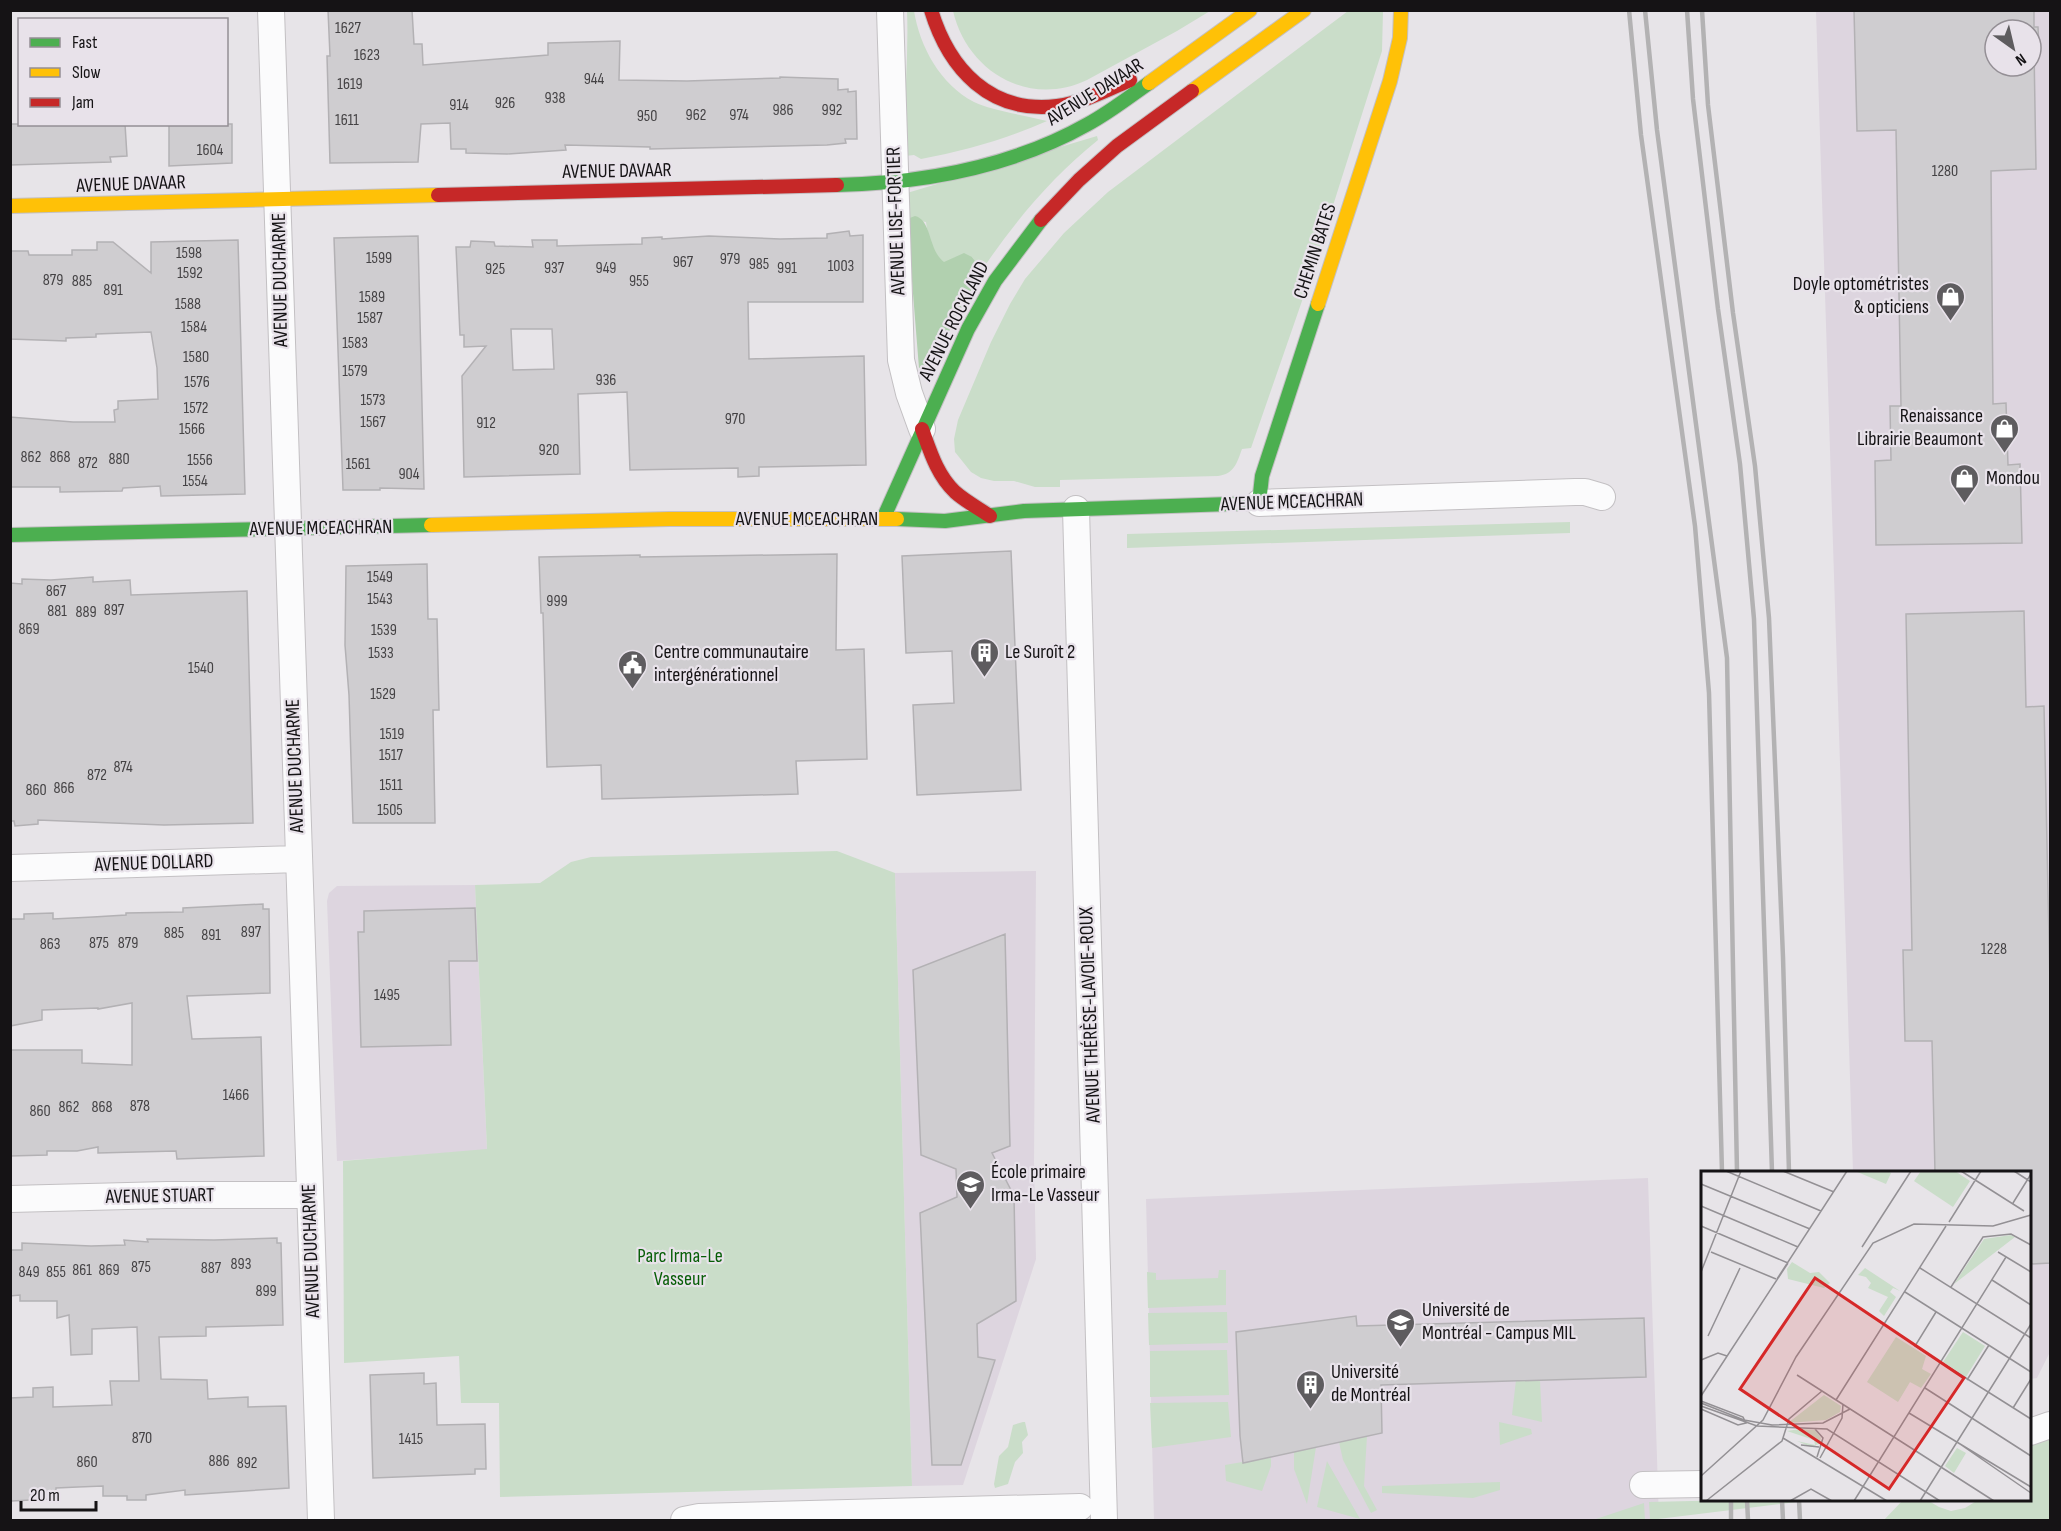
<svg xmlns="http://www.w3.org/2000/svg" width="2061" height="1531" font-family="'Sofia Sans Condensed',sans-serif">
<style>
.built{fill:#ddd5df;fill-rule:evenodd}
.green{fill:#caddc9}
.forest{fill:#b1d0af}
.building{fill:#cfcdd0;stroke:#b3b1b4;stroke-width:1.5;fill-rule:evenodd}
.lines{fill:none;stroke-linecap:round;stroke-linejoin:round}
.street-casing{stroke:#c3c0c3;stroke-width:28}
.fast-casing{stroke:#c3c0c3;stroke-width:16}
.slow-casing{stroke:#c3c0c3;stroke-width:16}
.jam-casing{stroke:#c3c0c3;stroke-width:16}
.street{stroke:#fbfbfc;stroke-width:26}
.fast{stroke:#4caf50;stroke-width:14}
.slow{stroke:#ffc107;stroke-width:14}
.jam{stroke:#c62828;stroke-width:14}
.rail{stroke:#b3b2b3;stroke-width:4.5}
.labels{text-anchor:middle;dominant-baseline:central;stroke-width:4.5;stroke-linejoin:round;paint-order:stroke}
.number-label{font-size:16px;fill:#444244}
.street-label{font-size:20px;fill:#151315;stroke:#e8e2ea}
.poi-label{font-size:20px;fill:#151315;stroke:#e8e2ea;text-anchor:start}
.park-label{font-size:20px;fill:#075e07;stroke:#e8e2ea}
.inset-road{fill:none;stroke:#939094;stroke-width:1.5}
.view{fill:#d62828;fill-opacity:0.15;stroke:#d62828;stroke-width:3}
.inset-edge{fill:none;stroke:#151315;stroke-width:3}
</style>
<rect width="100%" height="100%" fill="#e7e4e8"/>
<path class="built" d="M1816,11h234v1341l-13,26 -7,1v-207h-177zM1995,30h36v36h-36z
M1036,871l-2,291 2,97 -73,226 -51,1 -17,-613z
M475,885l12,265 -150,11 -10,-260 2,-8 8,-7z
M1648,1178l11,342h-505l-8,-321z"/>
<path class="green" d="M907,11h7c6,36 26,73 60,91 16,8 53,14 73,19 -40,18 -83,30 -126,38l-7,-4 -9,1c-2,-49 4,-97 2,-145z
M953,11h257l-33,20 -90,49c-59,28 -120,-9 -134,-69z
M1348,11h35l-1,40 -71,224 -60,173 -9,1c-5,14 -8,25 -24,27l-158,4v7h-25l-21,-6h-20l-13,-3 -10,-6 -16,-20 -1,-13 4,-19 33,-78 19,-38 15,-25 39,-46 44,-41z
M1097,136l1,4c-46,37 -83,81 -116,130l-10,-13h-16l-12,6c-12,-10 -16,-26 -18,-41l-19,-3v-26z
M1570,522v11l-443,15v-14z
M837,851l58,22 17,613 -412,11 -1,-94h-38l-2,-47 -115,7 -1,-202 144,-12 -12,-264 65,-2 31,-21 20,-5z
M1219,1270h7v35l-78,3 -1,-36 9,1v7l62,-2z
M1227,1312l1,31 -79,2 -1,-32z
M1227,1350l2,45 -79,2v-46z
M1516,1380h24l2,42 -30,-7z
M1228,1402l3,35 -79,11 -2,-45z
M1023,1422h2l3,13 -6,7 1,11 -8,9 -7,22 -13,4 -1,-4 5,-28 9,-9 5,-22z
M1499,1422l32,7 1,5 -32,11z
M1367,1436l-3,50 13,24 -6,3 -28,-53 -4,-18z
M2050,1437v83h-166l19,-20h24l12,7 12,4 14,-3 13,-8h52v-56z
M1316,1447l-9,57 -13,-35v-17z
M1271,1457v9l-9,25 -36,-10 -1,-16z
M1327,1461l1,2 32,56 -43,-12z
M1500,1482v8l-27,8 -91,-5v-7z
M1735,1500h77l-162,20 -1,-18z
M1644,1503l1,17h-52z"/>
<path class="forest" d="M915,216c17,4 13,34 29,46l20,-9 8,4 10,13 -30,55 -19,42 -14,1 -12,-149z"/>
<path class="building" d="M328,10h84l2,34h8l1,21 125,-10v-12l72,-2 -1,39 68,1 93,-3v-1l58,2v11l10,-1v3l8,-1 1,48h-12l1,4 -19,2 -177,4v-2l-85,-2 1,5 -59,4 -41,-1v-4h-15l-1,-26 -29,1 -3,38 -88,1 -3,-107h3z
M1854,10h180v17h4l1,22h-5l2,120 -45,2 2,233 13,-1 2,62 12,-1 2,79 -146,2 -1,-84 16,-1 -1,-54h11l-5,-276 -39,1zM1995,30h36v36h-36z
M10,124h115l2,32 -17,1 1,5 -101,3z
M169,124h63v39l-63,3z
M849,231l1,5 13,-1v67h-115l1,57 115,-3 2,109 -107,2v9l-21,1v-9l-108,2 -3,-78 -49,2 2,80 -116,3 -2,-101 24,-30 -22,1v-12h-4l-4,-88h14l1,-6 23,1 1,4 38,1 -1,-7h25v6l85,-2v-6l20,-1v2l47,-3 71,3 47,-1v-4zM511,329h41l2,40 -41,1z
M418,236l6,253 -44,-1v2h-37l-9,-252z
M238,240l7,254 -84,2 -1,-10 -37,2 -1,3 -62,1v-5h-50v-70l63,5h42l-1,-12 4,-1v-8l40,-2 -1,-31 -6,-36 -55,2v3l-30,1v3l-56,-2v-88h18l1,4h43v-5h25v-8h16l38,31v-31z
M1011,551l10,239 -104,5 -4,-90 41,-2 -2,-52 -46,2 -4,-97z
M837,554l-1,96 28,-1 3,110 -71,2 2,33 -196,5 -1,-34 -54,2 -4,-154h-2l-2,-56 101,-2v2z
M427,564l1,55h9l2,91h-6l2,113h-82l-4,-128 -4,-50 1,-79z
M93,577v5l37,-2 1,15 116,-4 6,232 -89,2 -126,-5v4l-23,2 -1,-5h-4v-238l12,1v-5l29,1z
M2024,611l2,96 18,-1 6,278v279l-20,1v-91h-95l-3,-132h-27l-2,-91h9l-6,-336z
M263,904v5h6l1,84 -83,3 5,43 69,-2 3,119 -87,3 -1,-8 -78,2v-6l-21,4h-30v4l-37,1v-106h72v13l50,2v-62l-34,6v-1l-56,2v10l-32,6v-107h14v-5l29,-1v6l40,-2 33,-2v-2l57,-1v-4z
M475,908l2,53h-28l2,84 -90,2 -3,-115h6v-21z
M1005,934l5,212 -18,7 22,43 2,105 -39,23 1,33 17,3 -34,105h-29l-12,-252 37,-16 -1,-28 -35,-14 -8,-185z
M277,1238v5h4l2,82 -77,2v9l-47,1 2,42 46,1 1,19 40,-2v10l38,-1 3,82 -89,6 -15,1v-5l-39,5v5h-19v-4h-24v-10l-25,1 -22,1v8h-7v3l-37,2 -2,-3v-100l23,-1v-9l20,-1v20l59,-2 -2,-24h29l-2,-54 -45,2v25l-21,1 -2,-40 -12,3v-17h-37v-6l-10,1v-46h12v-7l69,3 34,-1 -1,-5 24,2 -1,-3 67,1z
M1356,1316l1,10 287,-8 2,59 -265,8 1,48 -139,30 -3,-27 -4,-104z
M424,1373v11l12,-1 1,42 48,-1 1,45h-11v5l-102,4 -3,-103z"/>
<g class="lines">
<defs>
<path id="street" d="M271,10l50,1510
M890,10l11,350 8,33 13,36
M1259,503l316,-11h10l17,5
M1076,509l28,1011
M10,868l288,-9
M10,1199l157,-4h143
M2030,1432l20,-7
M1643,1485l59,-1
M684,1520l15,-3 381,-10"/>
<path id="fast" d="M837,185c87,-2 175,-18 251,-61 22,-12 41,-27 61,-41
M883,519l85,-190 27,-48 46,-61
M897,519l48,2 79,-10 235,-8 3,-27 56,-172
M10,535l421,-10"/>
<path id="slow" d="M1149,83l101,-73
M1192,91l112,-81
M10,206l428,-11
M1318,304l72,-223 10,-43 1,-28
M431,525l238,-6h228"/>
<path id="jam" d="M931,10c18,59 59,104 126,96 25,-3 50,-16 73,-26
M438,195l399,-10
M1041,220l38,-40 38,-34 75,-55
M922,429c8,22 15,46 33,63 10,9 23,16 35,24"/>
</defs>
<use href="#street" class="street-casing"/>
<use href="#fast" class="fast-casing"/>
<use href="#slow" class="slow-casing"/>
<use href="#jam" class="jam-casing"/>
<use href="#street" class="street"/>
<use href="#fast" class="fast"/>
<use href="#slow" class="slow"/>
<use href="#jam" class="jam"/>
<path class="rail" d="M1629,10l12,125 54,391 14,167 13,479
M1645,10l12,120 70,528 10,514
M1687,10l6,89 25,210 22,155 14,155 18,553
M1702,10l6,95 25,208 22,153 14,152 14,339 6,215
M1731,1500v20
M1747,1500l1,20
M1782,1500l1,20
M1799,1500l1,20"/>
</g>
<defs>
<symbol id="shop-pin" viewBox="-11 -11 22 30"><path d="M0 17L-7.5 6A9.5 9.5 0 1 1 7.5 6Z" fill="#5e5c5f" stroke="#e8e2ea"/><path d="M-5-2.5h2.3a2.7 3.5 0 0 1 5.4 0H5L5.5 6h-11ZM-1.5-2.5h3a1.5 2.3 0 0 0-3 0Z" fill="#fff"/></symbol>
<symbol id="building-pin" viewBox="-11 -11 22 30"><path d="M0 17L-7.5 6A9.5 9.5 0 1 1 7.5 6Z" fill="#5e5c5f" stroke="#e8e2ea"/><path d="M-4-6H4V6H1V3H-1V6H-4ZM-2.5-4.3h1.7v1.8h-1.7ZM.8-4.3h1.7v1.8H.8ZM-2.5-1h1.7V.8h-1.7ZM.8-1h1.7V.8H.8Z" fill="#fff"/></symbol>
<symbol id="civic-pin" viewBox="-11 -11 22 30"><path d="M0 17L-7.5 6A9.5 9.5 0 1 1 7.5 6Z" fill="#5e5c5f" stroke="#e8e2ea"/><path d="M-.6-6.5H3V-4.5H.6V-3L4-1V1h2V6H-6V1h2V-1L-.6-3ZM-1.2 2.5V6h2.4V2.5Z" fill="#fff"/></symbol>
<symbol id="school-pin" viewBox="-11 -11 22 30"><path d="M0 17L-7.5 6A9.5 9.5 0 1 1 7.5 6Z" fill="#5e5c5f" stroke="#e8e2ea"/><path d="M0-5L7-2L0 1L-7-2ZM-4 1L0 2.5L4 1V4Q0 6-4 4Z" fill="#fff"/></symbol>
<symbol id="university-pin" viewBox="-11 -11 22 30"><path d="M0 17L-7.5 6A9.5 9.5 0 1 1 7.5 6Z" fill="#5e5c5f" stroke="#e8e2ea"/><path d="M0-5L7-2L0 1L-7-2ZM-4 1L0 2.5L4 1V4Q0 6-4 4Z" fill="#fff"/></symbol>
</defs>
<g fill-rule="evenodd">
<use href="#shop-pin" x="1934" y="280" width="33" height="45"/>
<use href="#shop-pin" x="1988" y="412" width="33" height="45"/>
<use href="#shop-pin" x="1948" y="462" width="33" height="45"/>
<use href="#building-pin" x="968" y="636" width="33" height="45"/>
<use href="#civic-pin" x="616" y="648" width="33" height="45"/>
<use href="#school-pin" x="954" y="1168" width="33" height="45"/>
<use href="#university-pin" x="1384" y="1306" width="33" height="45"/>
<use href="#building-pin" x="1294" y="1368" width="33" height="45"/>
</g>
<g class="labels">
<g class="number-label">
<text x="348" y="28">1627</text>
<text x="367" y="55">1623</text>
<text x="594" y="79">944</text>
<text x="350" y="84">1619</text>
<text x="555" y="98">938</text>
<text x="505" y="103">926</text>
<text x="459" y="105">914</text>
<text x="783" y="110">986</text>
<text x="832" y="110">992</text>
<text x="696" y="115">962</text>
<text x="739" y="115">974</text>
<text x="647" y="116">950</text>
<text x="347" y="120">1611</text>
<text x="210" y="150">1604</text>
<text x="1945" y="171">1280</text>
<text x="189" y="253">1598</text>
<text x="379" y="258">1599</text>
<text x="730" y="259">979</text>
<text x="683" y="262">967</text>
<text x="759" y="264">985</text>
<text x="841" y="266">1003</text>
<text x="554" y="268">937</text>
<text x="606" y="268">949</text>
<text x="787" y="268">991</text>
<text x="495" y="269">925</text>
<text x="190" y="273">1592</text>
<text x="53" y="280">879</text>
<text x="82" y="281">885</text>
<text x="639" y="281">955</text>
<text x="113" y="290">891</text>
<text x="372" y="297">1589</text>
<text x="188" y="304">1588</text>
<text x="370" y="318">1587</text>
<text x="194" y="327">1584</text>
<text x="355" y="343">1583</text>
<text x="196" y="357">1580</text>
<text x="355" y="371">1579</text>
<text x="606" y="380">936</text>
<text x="197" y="382">1576</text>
<text x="373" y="400">1573</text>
<text x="196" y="408">1572</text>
<text x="735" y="419">970</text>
<text x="373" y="422">1567</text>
<text x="486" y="423">912</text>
<text x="192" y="429">1566</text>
<text x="549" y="450">920</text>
<text x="31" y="457">862</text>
<text x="60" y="457">868</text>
<text x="119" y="459">880</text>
<text x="200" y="460">1556</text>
<text x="88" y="463">872</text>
<text x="358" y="464">1561</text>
<text x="409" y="474">904</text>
<text x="195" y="481">1554</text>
<text x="380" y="577">1549</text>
<text x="56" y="591">867</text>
<text x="380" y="599">1543</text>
<text x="557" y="601">999</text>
<text x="114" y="610">897</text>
<text x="57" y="611">881</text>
<text x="86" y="612">889</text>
<text x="29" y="629">869</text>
<text x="384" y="630">1539</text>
<text x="381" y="653">1533</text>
<text x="201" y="668">1540</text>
<text x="383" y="694">1529</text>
<text x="392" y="734">1519</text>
<text x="391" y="755">1517</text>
<text x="123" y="767">874</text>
<text x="97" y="775">872</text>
<text x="391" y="785">1511</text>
<text x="64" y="788">866</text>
<text x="36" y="790">860</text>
<text x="390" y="810">1505</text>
<text x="251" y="932">897</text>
<text x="174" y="933">885</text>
<text x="211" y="935">891</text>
<text x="99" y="943">875</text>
<text x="128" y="943">879</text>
<text x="50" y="944">863</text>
<text x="1994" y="949">1228</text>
<text x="387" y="995">1495</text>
<text x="236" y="1095">1466</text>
<text x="140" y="1106">878</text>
<text x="69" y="1107">862</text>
<text x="102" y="1107">868</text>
<text x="40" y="1111">860</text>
<text x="241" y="1264">893</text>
<text x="141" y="1267">875</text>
<text x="211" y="1268">887</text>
<text x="82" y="1270">861</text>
<text x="109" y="1270">869</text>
<text x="29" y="1272">849</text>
<text x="56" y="1272">855</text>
<text x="266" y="1291">899</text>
<text x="142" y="1438">870</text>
<text x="411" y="1439">1415</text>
<text x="219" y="1461">886</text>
<text x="87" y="1462">860</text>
<text x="247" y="1463">892</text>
</g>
<g class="street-label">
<text transform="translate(1095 92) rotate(-32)">AVENUE DAVAAR</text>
<text transform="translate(617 171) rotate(-1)">AVENUE DAVAAR</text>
<text transform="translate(131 184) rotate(-2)">AVENUE DAVAAR</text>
<text transform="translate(896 221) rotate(-92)">AVENUE LISE-FORTIER</text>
<text transform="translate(1315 251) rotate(-72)">CHEMIN BATES</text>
<text transform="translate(280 280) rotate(-91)">AVENUE DUCHARME</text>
<text transform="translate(954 321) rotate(-63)">AVENUE ROCKLAND</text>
<text transform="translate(1292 502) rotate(-2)">AVENUE MCEACHRAN</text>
<text x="807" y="519">AVENUE MCEACHRAN</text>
<text transform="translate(321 528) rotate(-1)">AVENUE MCEACHRAN</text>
<text transform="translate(295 766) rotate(-92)">AVENUE DUCHARME</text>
<text transform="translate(154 863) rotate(-2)">AVENUE DOLLARD</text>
<text transform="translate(1090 1015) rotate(-92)">AVENUE THÉRÈSE-LAVOIE-ROUX</text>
<text transform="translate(160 1196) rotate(-1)">AVENUE STUART</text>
<text transform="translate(311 1251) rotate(-92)">AVENUE DUCHARME</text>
</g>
<g class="poi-label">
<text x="1929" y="284" text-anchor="end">Doyle optométristes<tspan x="1929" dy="23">&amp; opticiens</tspan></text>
<text x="1983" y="416" text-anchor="end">Renaissance<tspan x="1983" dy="23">Librairie Beaumont</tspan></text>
<text x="1986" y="478">Mondou</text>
<text x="654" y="652">Centre communautaire<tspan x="654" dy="23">intergénérationnel</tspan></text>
<text x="1005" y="652">Le Suroît 2</text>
<text x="991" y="1172">École primaire<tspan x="991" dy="23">Irma-Le Vasseur</tspan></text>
<text x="1422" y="1310">Université de<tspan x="1422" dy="23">Montréal - Campus MIL</tspan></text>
<text x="1331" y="1372">Université<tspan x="1331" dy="23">de Montréal</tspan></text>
</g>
<g class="park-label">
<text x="680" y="1256">Parc Irma-Le<tspan x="680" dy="23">Vasseur</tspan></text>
</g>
</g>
<g transform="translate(1701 1171)">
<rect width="330" height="330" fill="#e7e4e8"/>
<path d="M154,0h32l4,2 -5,11zM220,0h34l15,10 -17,26 -39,-26zM310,64l4,2 -61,47 30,-45zM91,91l18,11 9,-1 11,11 -6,5 -36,-9 -1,-10zM164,97l35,23 -7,-3 -3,4 6,5 -12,19 -5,-5 9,-14 -20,-9 3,-5 -5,-6 -8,-2zM262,161l22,14 -19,31 -23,-15zM195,166l30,19 -4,13 9,5 -10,14 -11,-6 -12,20 -31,-20zM123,224l17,11 -1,6 -14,8 -38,3zM99,258l15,1 6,8 -2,6 -8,3 -14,-6 18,4 -1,-5 -27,-9zM256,277l9,5 -12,20 -9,-7z" fill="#caddc9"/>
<path class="inset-road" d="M25,0l95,40M82,0l51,21M260,0l63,40M313,0l17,11M0,13l109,45M312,32l18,-29M0,35l97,41M248,51l32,-51M0,55l87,37M161,76l49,-76M10,81l65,27M297,81l33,20M219,97l111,70M0,101l40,-101M76,108l70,-108M291,109l39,25M250,116l32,-50 28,-3 20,11M204,121l126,80M235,141l-21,34 116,73M7,165l32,-68M0,189l17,-7 9,3M96,204l197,126M266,209l22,-35M224,217l106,68M0,225l87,-133M135,229l110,-174M0,230l42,16 3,6 -8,2 -37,-16M0,232l43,17 28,5 51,-2 27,-14M0,235l56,20 70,3 113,72M312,237l18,-29M208,242l122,74M114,258l8,9 -6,19M82,267l104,63M256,271l74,51M100,274l18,2M119,287l22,-40 1,-14M0,305l62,-56 33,-63 77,-114 41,-19 79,2 38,-11M5,330l76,-60 7,-22 33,-28M89,330l21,-12 21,12M153,330l152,-244M219,330l111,-177"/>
<path class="view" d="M114,107l149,100 -75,111 -149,-100z"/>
<rect width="330" height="330" class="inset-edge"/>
</g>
<rect width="2061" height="1531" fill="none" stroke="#151315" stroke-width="24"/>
<rect x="18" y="18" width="210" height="108" fill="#e8e2ea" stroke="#948f95" stroke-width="1.5"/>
<rect x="30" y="38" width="30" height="9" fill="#4caf50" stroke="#948f95" stroke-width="1.5"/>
<text x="72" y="48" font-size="18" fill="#151315">Fast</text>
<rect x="30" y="68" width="30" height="9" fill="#ffc107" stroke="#948f95" stroke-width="1.5"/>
<text x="72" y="78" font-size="18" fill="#151315">Slow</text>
<rect x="30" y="98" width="30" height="9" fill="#c62828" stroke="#948f95" stroke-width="1.5"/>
<text x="72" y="108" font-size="18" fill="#151315">Jam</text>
<g transform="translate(2013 48) rotate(146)"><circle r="28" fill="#e8e2ea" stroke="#948f95" stroke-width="1.5"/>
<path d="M0-4.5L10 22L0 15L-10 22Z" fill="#5e5c5f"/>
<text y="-9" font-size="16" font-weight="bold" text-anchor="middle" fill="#151315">N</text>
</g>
<path d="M21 1501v9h75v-9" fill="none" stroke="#151315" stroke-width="3"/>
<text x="30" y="1501" font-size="18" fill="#151315" stroke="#e8e2ea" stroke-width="4.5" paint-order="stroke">20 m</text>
</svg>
